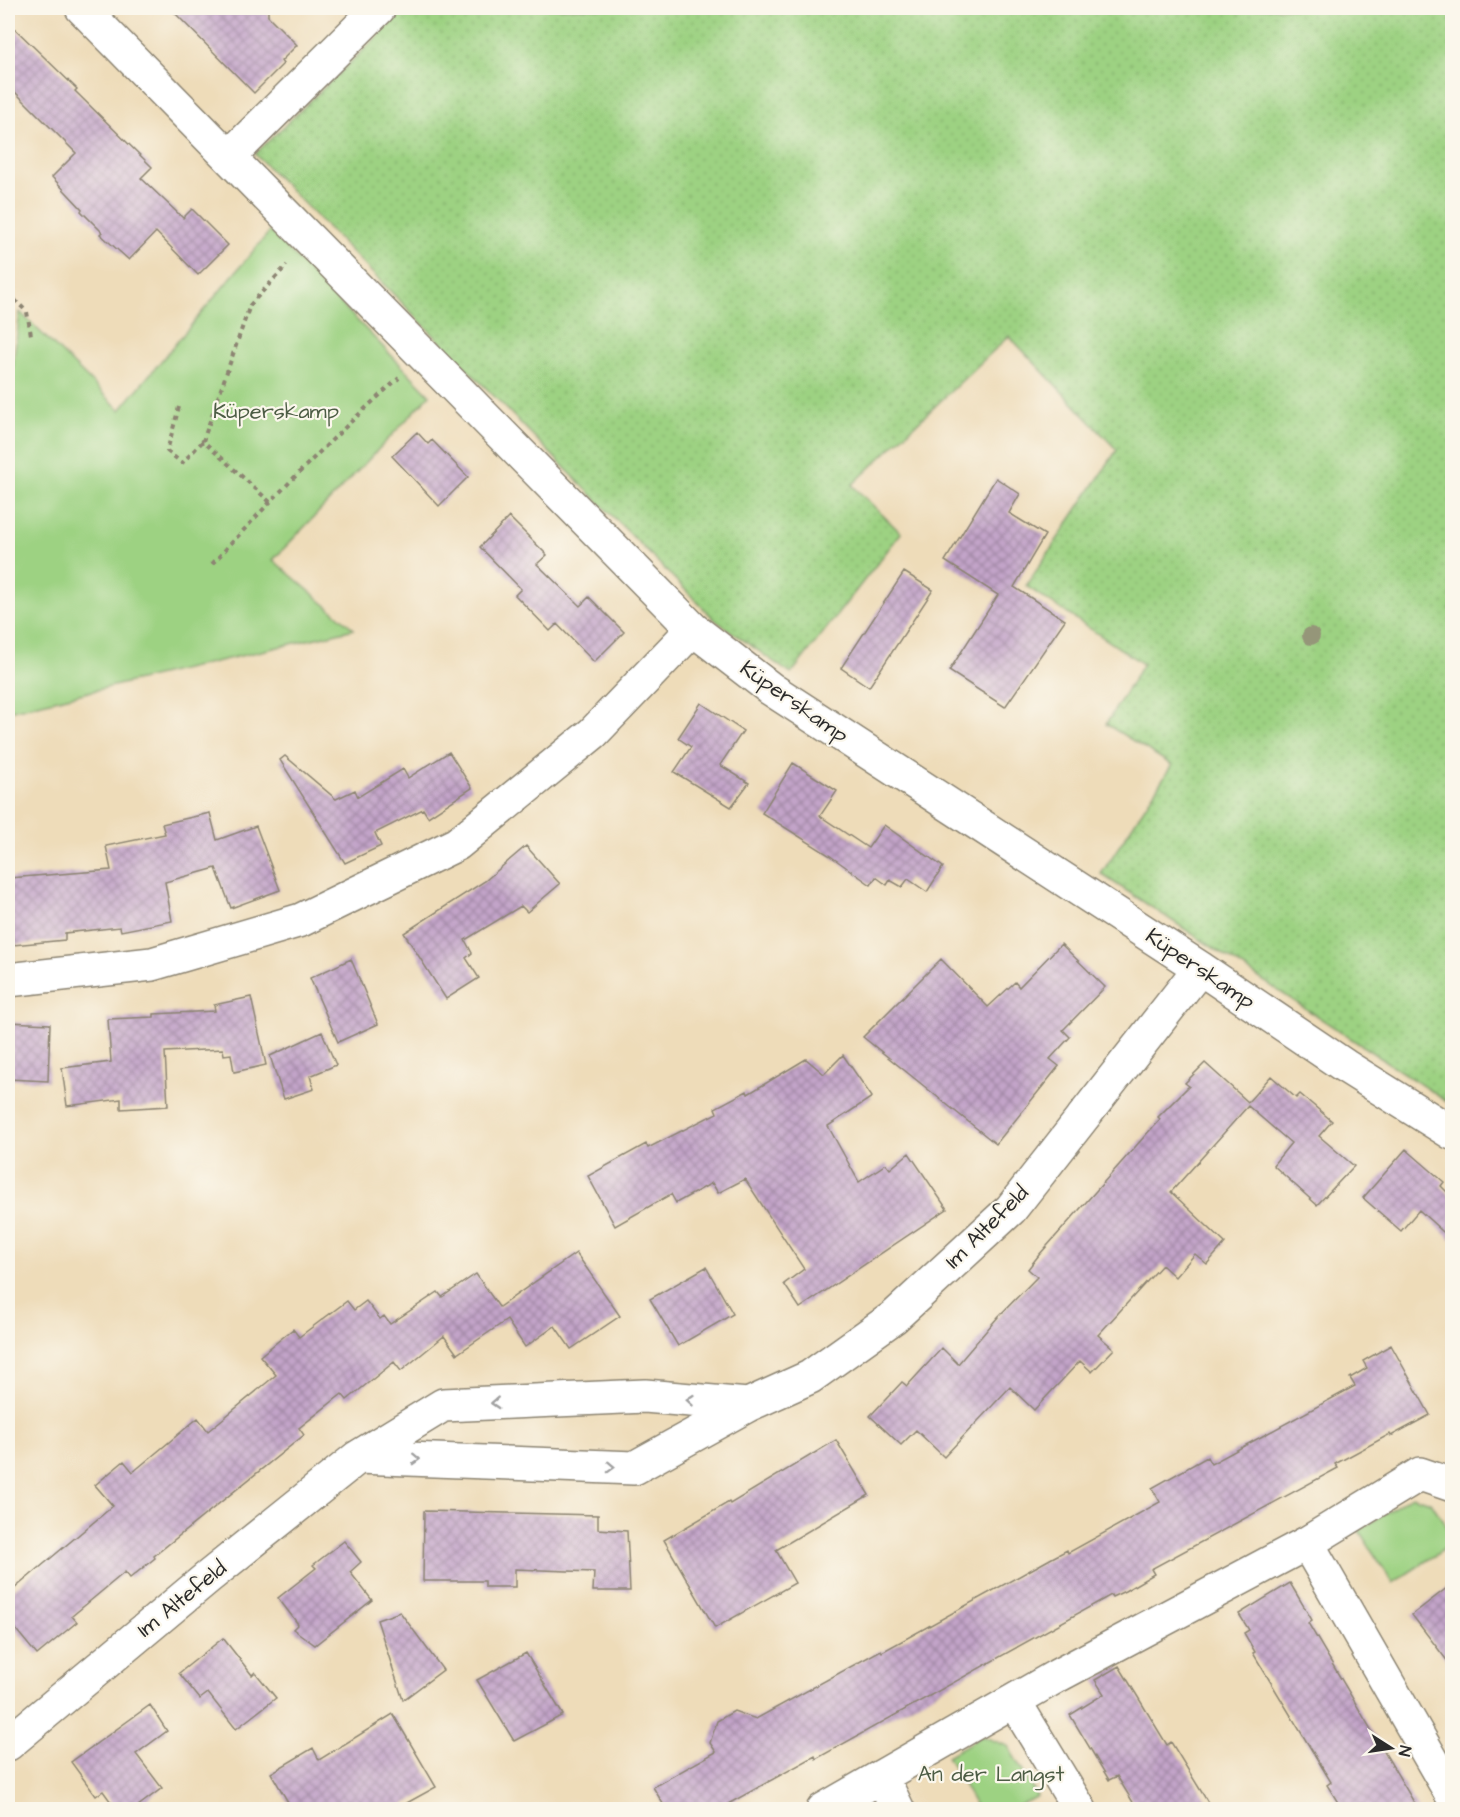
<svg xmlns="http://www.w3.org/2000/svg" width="1460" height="1817" font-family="'Architects Daughter',sans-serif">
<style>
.grass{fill:url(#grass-dots);stroke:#647e56;stroke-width:1.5}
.green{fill:#9dd282;stroke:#647e56;stroke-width:1.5}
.building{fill:url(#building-cross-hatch)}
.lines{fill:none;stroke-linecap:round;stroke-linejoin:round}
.street-casing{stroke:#8c8472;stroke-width:36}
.path{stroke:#8c8472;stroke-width:4;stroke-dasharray:4.5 4.5;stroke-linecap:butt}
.street{stroke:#fff;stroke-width:33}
.tree{fill:#959679}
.oneway{stroke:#a0a0a0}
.labels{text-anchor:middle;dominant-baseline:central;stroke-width:4.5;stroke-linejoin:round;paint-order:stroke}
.park-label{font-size:22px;fill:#4d5d45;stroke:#fbf7ec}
.street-label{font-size:22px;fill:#2b2b2b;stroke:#fbf7ec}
</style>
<defs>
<pattern id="grass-dots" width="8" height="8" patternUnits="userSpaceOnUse" patternTransform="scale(1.5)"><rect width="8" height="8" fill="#9dd282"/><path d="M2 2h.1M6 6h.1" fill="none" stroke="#87b470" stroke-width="1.8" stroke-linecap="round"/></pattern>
<pattern id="building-cross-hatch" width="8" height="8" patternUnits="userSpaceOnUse" patternTransform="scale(1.5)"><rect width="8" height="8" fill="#c3a4c9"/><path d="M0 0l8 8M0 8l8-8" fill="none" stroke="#9f86a3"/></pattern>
</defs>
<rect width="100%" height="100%" fill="#fbf7ec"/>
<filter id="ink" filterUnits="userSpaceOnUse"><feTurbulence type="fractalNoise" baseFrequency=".0167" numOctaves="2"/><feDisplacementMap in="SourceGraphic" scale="12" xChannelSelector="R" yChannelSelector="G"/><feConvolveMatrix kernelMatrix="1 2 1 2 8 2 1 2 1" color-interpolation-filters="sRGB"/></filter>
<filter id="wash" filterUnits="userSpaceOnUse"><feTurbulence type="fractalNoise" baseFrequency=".008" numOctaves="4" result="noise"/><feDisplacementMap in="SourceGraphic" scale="24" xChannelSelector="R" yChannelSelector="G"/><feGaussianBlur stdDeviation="1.35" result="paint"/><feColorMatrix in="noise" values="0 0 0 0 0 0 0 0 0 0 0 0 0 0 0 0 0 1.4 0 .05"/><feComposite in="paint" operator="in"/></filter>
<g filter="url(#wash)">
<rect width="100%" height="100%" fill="#eedcb9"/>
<path class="grass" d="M407,8h1045v1097l-351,-231 71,-109 -66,-41 37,-60 -117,-78 91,-136 -108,-114 -157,149 49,48 -110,141 -76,-54 -460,-466z"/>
<path class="green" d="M270,231l160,164 -157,165 81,69 -346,82v-309l12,-90 100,98z
M1411,1496l20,6 21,33v9l-59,39 -34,-52z
M982,1736l26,10 29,50 -24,13h-36l-30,-53z"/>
<g id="blocks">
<path class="building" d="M170,8h98v8l29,29 -16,16 2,3 -29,29z
M8,22l69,67 -2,2 77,76 -11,11 42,40 9,-9 36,36 -30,30 -42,-43 -27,28 -29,-26 2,-2 -21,-21 1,-2 -30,-32 24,-24 -68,-68z
M417,432l11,12 4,-4 36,37 -29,29 -47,-50z
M996,478l24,16 -11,19 36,22 -31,52 51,33 -60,87 -56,-36 49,-76 -53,-34z
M509,517l38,38 -10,9 43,42 9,-9 35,35 -30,30 -37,-38 -7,7 -35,-36 6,-6 -41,-42z
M904,572l29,18 -64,97 -28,-19z
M701,703l42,28 -23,34 29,18 -18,24 -57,-35 17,-25 -13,-9z
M449,752l23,36 -44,29 -5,-8 -48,24 6,13 -36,17 -65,-103 5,-4 51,43 19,-9 3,7 45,-28 5,9z
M793,763l44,28 -17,25 48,32 16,-23 59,42 -16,25 -19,-13 -6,8 -12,-7 -3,5 -11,-8 -5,8 -42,-30 -67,-42z
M210,813l7,27 39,-14 24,64 -49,18 -15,-40 -51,14 7,39 -51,10 -1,-4 -55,6v7l-52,5 -4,-67 102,-8 -5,-24 59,-12 -3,-10z
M526,846l34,38 -33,28 -6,-6 -56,34 7,13 -6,5 13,20 -33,21 -42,-66 81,-52z
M1061,944l44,43 -42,43 7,7 -20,22 9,7 -63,78 -133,-107 78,-78 47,48 27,-25 4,5z
M351,959l27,65 -40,18 -28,-64z
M251,997l15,68 -32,7 -3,-18 -7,1 -1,-6 -58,3 3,54 -47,3v-10l-54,7 -5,-38 49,-6 -3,-43 46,-2v-3l61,-3 -1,-6z
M8,1022l42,2 -2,57 -40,-2z
M322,1032l14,33 -26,11 4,13 -30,10 -14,-43z
M843,1055l29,42 -44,29 31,56 27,-18 4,5 19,-16 38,56 -147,99 -16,-24 20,-15 -59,-90 -27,14 -6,-10 -36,20 -5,-9 -56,32 -27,-50 58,-32 2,4 69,-35 -2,-5 32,-17 1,3 58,-35 18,15z
M1205,1063l43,39 23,-26 25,22 4,-4 32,27 -13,15 35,30 -37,39 -44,-40 18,-22 -43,-37 -77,86 54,51 -18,21 -12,-10 -20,23 -13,-12 -64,70 16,14 -22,23 -12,-11 -46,49 -24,-23 -66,70 -28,-27 -15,15 -31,-29 32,-34 5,4 35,-38 16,16 40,-47 39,-40 -9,-8 11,-14 121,-136 -2,-2 31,-31 -4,-3z
M1406,1149l38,33 -3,4 11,11v43l-33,-30 -18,21 -38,-33z
M576,1253l44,63 -49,33 -16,-23 -30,21 -18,-27 -50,34 -13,-18 -43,35 -7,-9 -47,38 -5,-6 -43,34 5,7 -150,121 1,2 -25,20 -5,-6 -53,44 5,6 -40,33 -29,-35v-26l105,-88 -18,-21 29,-24 9,11 65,-54 10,13 68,-56 -16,-19 33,-27 6,8 48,-36 7,9 12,-9 14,18 4,-3 6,8 48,-32 4,5 34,-23 23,33z
M706,1267l27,47 -55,32 -28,-47z
M1391,1345l39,70 -39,21 -1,-2 -55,30 3,4 -187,101 3,5 -29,17 -13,6 -1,-2 -295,164 -1,-3 -96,53h-53l-13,-22 63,-35 -6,-9 7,-22 17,-10 22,8 125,-69 1,2 170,-94 15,-8 1,3 92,-51 -8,-14 55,-31 4,7 144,-78 -5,-8 17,-10 -4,-7z
M836,1440l33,55 -93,55 19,33 -80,45 -51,-88 65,-38 1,2z
M424,1511l174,4v14l29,2 3,60h-37l1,-19 -79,-3v18h-30v-6h-62z
M344,1541l17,21 -11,10 22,28 -57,45 -22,-16 5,-5 -20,-26 38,-30 -3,-3z
M1290,1583l22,37 -4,3 110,186h-76l-15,-24 4,-3 -78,-129 2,-1 -11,-19 5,-3 -10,-16z
M1452,1584v83l-40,-52z
M400,1612l43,58 -40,30 -26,-80z
M223,1638l29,37 3,-3 21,26 -40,31 -28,-36 -8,6 -21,-26z
M526,1653l37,62 -49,26 -37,-61z
M1119,1666l48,79 4,-3 41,67h-75l-20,-33 -8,4 -39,-65 34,-21 -9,-14z
M150,1705l17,26 -31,23 26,34 -28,21h-18l-13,-18 -7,5 -25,-34z
M393,1714l43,73 -40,22h-104l-21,-36 42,-25 6,12z"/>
</g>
</g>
<g filter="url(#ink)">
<use href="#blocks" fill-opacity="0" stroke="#8c8472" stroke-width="1.5"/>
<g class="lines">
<defs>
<path id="street" d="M82,8l611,621 78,60 429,279 145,98 107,67
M230,156l149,-148
M8,980l144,-16 149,-44 156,-76 136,-111 100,-104
M358,1457l276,11 114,-63 62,-28 84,-60 117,-108 189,-241
M1307,1543l145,252
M1014,1701l66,109
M8,1744l199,-166 151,-121 85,-52 202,-9 103,9
M882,1777l16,33
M823,1810l234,-134 250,-133 113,-69 32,11"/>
</defs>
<use href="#street" class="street-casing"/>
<path class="path" d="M8,293l19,19 4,23
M179,407l-12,44 15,12 21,-22
M270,502l-67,-61 47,-136 37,-40
M212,564c60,-65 121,-128 187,-186"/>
<use href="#street" class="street"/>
</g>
<circle class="tree" cx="1311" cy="636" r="9"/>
<defs><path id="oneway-chevron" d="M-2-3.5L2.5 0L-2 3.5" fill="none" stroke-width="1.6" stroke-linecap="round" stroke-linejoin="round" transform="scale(1.5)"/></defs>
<g class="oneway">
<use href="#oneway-chevron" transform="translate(690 1400) rotate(-175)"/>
<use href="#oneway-chevron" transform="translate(495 1403) rotate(177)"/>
<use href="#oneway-chevron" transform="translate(416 1459) rotate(2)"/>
<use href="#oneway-chevron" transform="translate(611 1467) rotate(2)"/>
</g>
</g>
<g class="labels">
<g class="park-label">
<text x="276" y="411">Küperskamp</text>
<text x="991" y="1774">An der Langst</text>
</g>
<g class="street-label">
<text transform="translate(794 702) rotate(35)">Küperskamp</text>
<text transform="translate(1200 969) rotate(34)">Küperskamp</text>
<text transform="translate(987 1227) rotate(-45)">Im Altefeld</text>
<text transform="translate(182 1599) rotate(-39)">Im Altefeld</text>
</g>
</g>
<rect width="1460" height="1817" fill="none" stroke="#fbf7ec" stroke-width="30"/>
<g transform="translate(1391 1748) rotate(102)" stroke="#fbf7ec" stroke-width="4.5" paint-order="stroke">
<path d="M0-4.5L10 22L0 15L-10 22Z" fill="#2b2b2b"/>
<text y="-9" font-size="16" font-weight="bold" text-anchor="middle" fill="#2b2b2b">N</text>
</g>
</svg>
